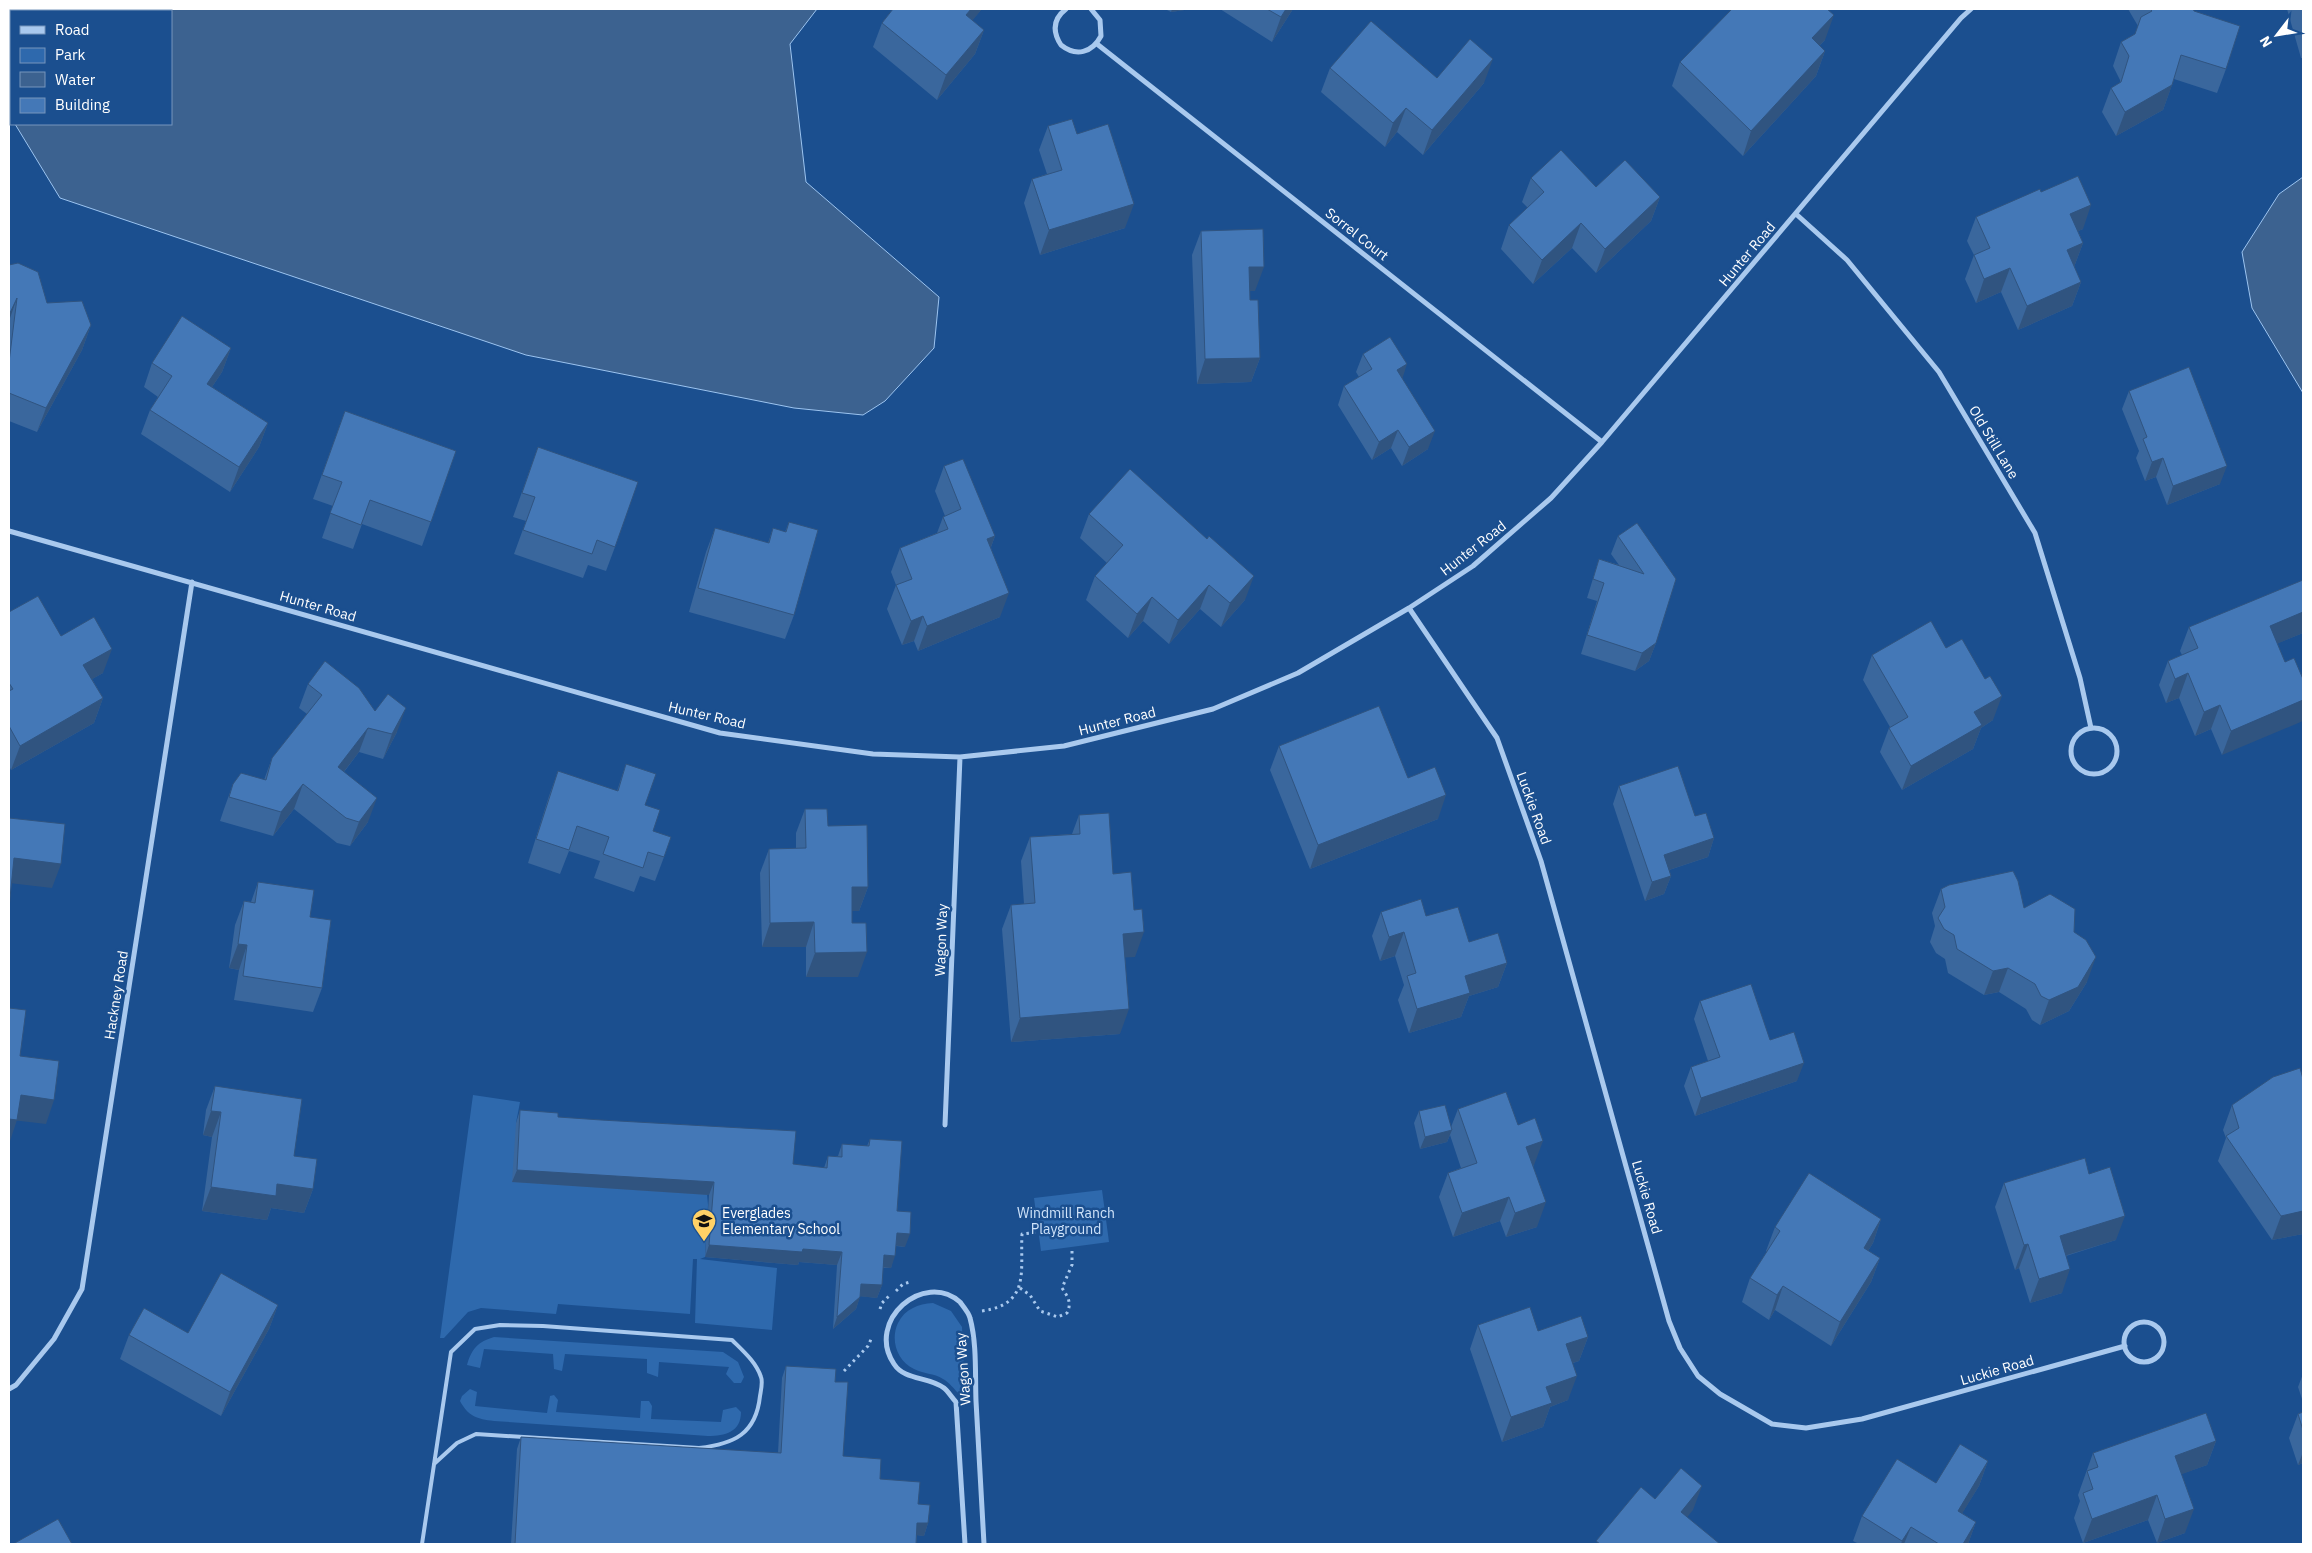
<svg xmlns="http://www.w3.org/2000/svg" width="2312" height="1553" font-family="'IBM Plex Sans',sans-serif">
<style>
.green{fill:#2e69ad}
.water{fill:#3c6290;stroke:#9cc4f0}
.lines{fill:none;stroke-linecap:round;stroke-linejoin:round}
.path{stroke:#a9c9ee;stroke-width:3;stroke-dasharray:2.5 4;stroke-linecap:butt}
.lane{stroke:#a9c9ee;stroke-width:4}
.street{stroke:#a9c9ee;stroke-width:5}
.wall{fill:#3a679d}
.shaded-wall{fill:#305480}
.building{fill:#4478b7;stroke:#305480}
.labels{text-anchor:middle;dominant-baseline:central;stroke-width:5;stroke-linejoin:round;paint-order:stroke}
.street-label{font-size:14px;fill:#fff;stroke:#1b4f8f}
.poi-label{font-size:14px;fill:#fff;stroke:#1b4f8f;text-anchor:start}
.park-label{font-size:14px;fill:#cfe3fa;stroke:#1b4f8f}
</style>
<rect width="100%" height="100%" fill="#1b4f8f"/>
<path class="green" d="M473,1095l47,7 -4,21 191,71 1,11 -3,52 -5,2 77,9 -5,62 -77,-7 2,-64h-4l-3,55 -132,-10 -2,10 -75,-6 -13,4 -24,26h-4z
M1102,1190l7,52 -68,9 -7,-53z
M933,1303l18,8 11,16 3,64 -5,4c-6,-6 -11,-13 -17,-16 -9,-6 -20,-5 -29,-10 -17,-8 -24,-29 -16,-46 7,-14 20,-19 35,-20z
M494,1337l229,15 15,10 6,15 -3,6h-7l-8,-9 3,-7 -70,-5 -1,15 -11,-4v-14l-82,-5 -3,17 -8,-2 -1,-15 -69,-5 -4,19 -13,-3c5,-17 11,-23 27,-28z
M470,1389l7,3 -2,14 72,7 3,-17 4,-1 4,5 -2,12 84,6 1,-17h8l3,5 -1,13 70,3 2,-12 13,-3 5,5c0,20 -16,24 -33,24l-214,-15c-17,-2 -26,-5 -34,-20l2,-5z"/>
<path class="water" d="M9,9h808l-27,35 16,138 133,115 -5,51 -49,53 -22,14 -69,-7 -268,-53 -466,-157 -45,-74h156v-113h-160v106l-2,-4z
M2303,177v216l-51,-85 -10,-56 37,-58z"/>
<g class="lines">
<path class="path" d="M1020,1288l10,7 10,16 18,6 9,-4c5,-10 1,-16 -5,-25l10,-23v-18
M896,1291l7,-7 7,-2
M880,1309l2,-6 7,-7
M982,1311c49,-7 38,-40 40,-77l16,-2
M844,1371l24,-25 4,-9"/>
<path class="lane" d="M422,1544l29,-192 24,-23 25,-4 43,1 189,14c11,11 24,22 29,37 2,5 0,13 -1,19 -4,38 -26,48 -61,52l-223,-14 -19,9 -23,21"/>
<path class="street" d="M1066,9c-13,10 -14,22 -5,36 15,12 31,8 40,-9l-1,-16 -9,-11
M1097,44l505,398
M1796,214l51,46 92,112 96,161 45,145 11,50
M9,531l711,202 153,21 87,3 104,-11 149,-37 85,-36 111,-65 64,-42 78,-68 51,-56 359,-424 10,-9
M1409,608l88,130 44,123 128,460 11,27 18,28 22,18 52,30 34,4 56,-9 263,-73
M2071 751a23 23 0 1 1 46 0a23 23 0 1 1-46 0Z
M945,1125l15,-368
M2124 1342a20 20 0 1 1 40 0a20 20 0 1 1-40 0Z
M9,1389l7,-4 38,-46 28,-50 110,-707
M965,1544l-9,-142c-4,-4 -8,-11 -12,-14 -16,-12 -39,-7 -50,-24 -29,-43 30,-94 66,-62 3,4 9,11 10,16 7,26 5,56 6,83 3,48 5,95 8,143"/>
</g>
<path class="wall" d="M893,9h89l-10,11 12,10 -9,24 -38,46 -64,-53 9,-24z
M1165,9h26l-20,3z
M1220,9h73l-21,33z
M2128,9h65l33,60 -9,24 -43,-14 -11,31 -47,26 -14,-24 9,-24 9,-5v-3l-7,-14 8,-24 14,-8 3,-8z
M2287,9h16v49h-2z
M1825,40l-6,6 6,5 -9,25 -73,80 -71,-70 8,-24z
M1330,68l107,10 47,5 -61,72 -26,-23 -12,15 -64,-55z
M1048,126l29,8 48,94 -85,27 -16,-52 8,-24 15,-5 -8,-24z
M1531,178l65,9 64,10 -9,24 -55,52 -24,-25 -39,36 -32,-35 8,-24 19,-17 -6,-6z
M2041,192l42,37 -5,2 5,12 -9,24 7,15 -9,24 -54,24 -17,-38 -25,11 -11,-24 9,-24 -7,-14 9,-24z
M1201,231l54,60h-5v9l10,58 -9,24 -54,2 -5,-129z
M9,265l38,38 44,22 -9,25 -45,82 -28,-11z
M231,348l-9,24 -10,15 56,36 -9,24 -29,45 -89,-58 9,-24 8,-13 -14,-10 8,-24z
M1363,354l39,24 26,71 -26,17 -11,-18 -19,12 -34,-55 6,-19 15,-9 -3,-5z
M2129,391l91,93 -53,21 -11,-28 -11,4 -9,-23 3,-7 -17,-42z
M345,411l111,40 -34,95 -60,-22 -9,25 -31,-11 11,-32 -20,-7z
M538,447l77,100 -9,24 -18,-6 -5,13 -69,-24 12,-33 -13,-4z
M944,466l51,70 -4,11 9,70 -82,34 -4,-10 -12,4 -15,-36 9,-24 -5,-13 9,-24 37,-15 6,-16 2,-1 -10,-25z
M1089,514l156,86 -24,27 -21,-18 -31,35 -26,-23 -15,17 -42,-38 9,-24 12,-13 -27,-25z
M789,522l5,93 -9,24 -96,-27 17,-60 9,-24 53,15 5,-15 12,4z
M1637,523l19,120 -7,18 -14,10 -54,-17 16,-53 -10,-3 12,-39 20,6 -8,-11 7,-18z
M9,612l52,24 42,37 -11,6 11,19 -9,25 -83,47 -2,-4z
M2189,627l114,6 -25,10 -56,112 -11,-26 -16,7 -16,-38 -13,5 -7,-18 9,-24 14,-6 -2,-4z
M1946,648l47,72 -12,8 -8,21 -71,41 -22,-38 9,-24 1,-1 -27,-47 9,-25z
M308,684l67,27 22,21 -14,27 -24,-7 -15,20 24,50 -18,24 -13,-3 -43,-34 -21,27 -53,-15 4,-12 9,-25 31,-4 8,-22 35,-44 -8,-6z
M1279,746l129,32 30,41 -128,50 -40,-99z
M626,764l19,41 8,26 11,26 -9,24 -15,-5 -6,16 -40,-14 6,-17 -31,-10 -9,23 -32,-11 21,-67 9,-25 59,20z
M1619,786l76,30 19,22 -6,19 -39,13 2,6 -7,18 -19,7 -32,-97z
M805,809l23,17 40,61 -9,24h-7v12l6,54h-52v-30h-44l-2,-74 9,-24 27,-1v-15z
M1079,815l34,59 22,83h-10l-5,77 -109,8 -9,-113 9,-24 13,-1 -3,-43 9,-24 42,-3z
M258,882l52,35 12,71 -9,24 -79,-12 5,-30 -10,-2 6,-43 9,-24 7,1z
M1941,889l83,19 50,24 13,50 -18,29 -29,14 -8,-5 -6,-11 -27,-17 -15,3 -36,-22 -3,-14 -9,-6 -6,-11 5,-16 -3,-13z
M1381,912l45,4 43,26 38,21 -9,24 -29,9 -8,21 -52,16 -11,-33 6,-15 -9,-29 -15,5 -8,-25z
M1700,1001l97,80 -102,35 -11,-30 7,-19 17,-6 -14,-42z
M215,1086l98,103 -9,24 -33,-5 -4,12 -65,-9 10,-74 -9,-2 3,-25z
M2232,1105l71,129 -31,6 -54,-79 8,-23 -3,-8z
M1458,1109l60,16 16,40 -1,1 4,61 -31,10 -6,-16 -47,16 -14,-40 9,-24 13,-5 -11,-33 -3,7 -27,7 -6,-26 5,-12 32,16z
M520,1110l38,7 235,47 31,4 4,-12h10l4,-12 25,2 3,-7 27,72 8,36 -9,-1 -5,22h-8l-1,17 -5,13 -17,-2 -4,13 -23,20 4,-64 -38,-3 -1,3 -93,-8 4,-62 -197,-13 4,-59z
M2089,1174l27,66 -50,16 -4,37 -32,10 -11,-35 -4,2 -20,-63 9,-24z
M1881,1219l-8,24 -5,8 12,7 -9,24 -40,64 -56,-36 -6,10 -27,-18 8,-24 17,-26 -1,-1 9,-24z
M278,1305l-9,24 -48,87 -101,-57 9,-24 59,-2z
M1478,1325l60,6 50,6 -9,24 -6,2 -5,37 -18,7 -7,20 -41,15 -32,-93z
M786,1366l49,16 8,74 75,48 10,19 -4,13 -7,-1 -1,9h-405l6,-95 4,-12 257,16 4,-75z
M2303,1374v28l-5,-15z
M2303,1412v51l-5,2 -9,-27 9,-24z
M2216,1441l-9,24 -26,9 4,59 -28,10 -9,-23 -65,23 -9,-25 6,-17 -2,-6 15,-42z
M1988,1461l-9,25 -17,27 14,9 -8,22h-109l-6,-3 9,-25z"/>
<path class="shaded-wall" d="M971,9h11l-25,30 9,-24z
M1172,9h19l-20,3z
M1286,9h7l-21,33 9,-25z
M1834,15l-9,25 -22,22 9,-24z
M984,30l-9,24 -38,46 9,-25z
M1825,51l-9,25 -73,80 8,-25z
M1493,59l-9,24 -61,72 9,-25z
M2172,85l-9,25 -47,26 9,-24z
M1406,108l-9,24 -12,15 8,-24z
M1660,197l-9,24 -55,52 9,-24z
M1134,204l-9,24 -85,27 9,-25z
M2091,205l-8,24 -22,10 9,-25z
M1581,223l-9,25 -39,36 9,-24z
M2083,243l-9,24 -7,-17z
M1249,267h15l-9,24h-15z
M2010,268l-9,24 -25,11 8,-24z
M2081,282l-9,24 -54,24 9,-24z
M17,298l-8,23v-6z
M91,325l-9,25 -45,82 9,-24z
M231,348l-9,24 -24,36 9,-24z
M1260,358l-9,24 -54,2 8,-25z
M1407,364l-6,19 -4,-13z
M268,423l-9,24 -29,45 9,-25z
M1398,430l-7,18 -19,12 7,-18z
M1435,431l-7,18 -26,17 7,-19z
M2163,458l-7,19 -11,4 7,-19z
M2227,466l-7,18 -53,21 6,-19z
M995,536l-9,24 1,-21z
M1254,576l-9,24 -24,27 9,-24z
M1209,585l-9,24 -31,35 9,-24z
M1009,593l-9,24 -82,34 9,-25z
M1152,597l-9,24 -15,17 9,-24z
M2303,612v21l-41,17 8,-24z
M923,616l-9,25 -12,4 9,-24z
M1656,643l-7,18 -14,10 7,-18z
M112,649l-9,24 -28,16 8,-24z
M2188,673l-9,25 -13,5 9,-24z
M2002,696l-9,24 -12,8 -8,21 -71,41 9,-24 63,-54z
M103,698l-9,25 -83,47 9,-24z
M2303,700v21l-81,34 9,-24z
M2220,705l-9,24 -16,7 9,-24z
M406,708l-9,24 -14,27 9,-25z
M368,728l-9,24 -30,39 9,-24z
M303,784l-9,25 -21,27 8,-24z
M1446,795l-8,24 -128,50 8,-24z
M377,798l-9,24 -18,24 9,-24z
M1714,838l-6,19 -51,17 7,-19z
M14,858l47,6 -9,24 -43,-5z
M1671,876l-7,18 -19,7 7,-19z
M852,887h16l-9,24h-16z
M814,922l-8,25h-44l8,-24z
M1144,932l-9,25 -21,1 9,-24z
M1404,932l-9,24 -15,5 9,-24z
M238,944l9,1 -8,25 -10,-2z
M867,952l-9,25h-52l9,-24z
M2096,957l-9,25 -18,29 -29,14 9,-25z
M1507,963l-9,24 -29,9 -8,21 -52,16 8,-24 48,-33z
M2008,968l-9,24 -15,3 9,-24z
M1129,1009l-9,25 -109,8 9,-24z
M1804,1063l-7,18 -102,35 6,-18z
M21,1095l33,5 -8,24 -34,-4z
M211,1111l10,1 -9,25 -9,-2z
M9,1119l8,1 -8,24z
M1452,1130l-5,12 -27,7 5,-12z
M1543,1141l-9,24 -16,6 8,-24z
M517,1170l197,12 -5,13 -197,-13z
M277,1184l36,5 -9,24 -33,-5 -4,12 -65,-9 9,-24z
M1509,1197l-9,24 -47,16 9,-24z
M1546,1202l-9,25 -31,10 9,-24z
M2303,1211v23l-31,6 9,-24z
M2125,1216l-9,24 -65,20 9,-24z
M1881,1219l-8,24 -18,29 9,-24z
M897,1233l13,1 -5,13 -13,-2z
M2028,1244l-9,24 -4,2 9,-25z
M709,1245l94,4 39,3 -5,13 -38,-3 -1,3 -93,-8z
M884,1255l11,1 -4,12 -12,-1z
M1880,1258l-9,24 -40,64 9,-24z
M2070,1269l-8,24 -32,10 9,-24z
M861,1284l21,1 -5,13 -20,-2z
M1783,1286l-8,24 -6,10 8,-25z
M860,1297l-4,12 -23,20 4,-12z
M278,1305l-9,24 -48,87 9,-24z
M1588,1337l-9,24 -22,7 9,-24z
M1577,1376l-9,24 -18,7 -7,20 -41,15 9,-25 35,-30z
M2216,1441l-9,24 -41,15 9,-24z
M2303,1452v11l-5,2z
M1988,1461l-9,25 -30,49 9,-24z
M1702,1486l-9,24 -21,26 9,-24z
M2157,1495l-9,25 -65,23 9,-24z
M2194,1509l-9,24 -28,10 8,-24z
M1976,1522l-8,22h-5z
M917,1523h11l-4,13 -11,-1z
M1911,1527l-7,17h-3l1,-3z"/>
<path class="building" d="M893,9h78l-5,6 18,15 -38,45 -64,-52z
M1267,9h19l-5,8z
M1732,9h95l7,6 -22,23 13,13 -74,80 -71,-69z
M2150,9h43l1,2 46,15 -14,43 -45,-14 -9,30 -47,27 -14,-24 10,-6 8,-26 -8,-14 14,-8 6,-17 11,-6z
M1371,21l66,57 33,-39 23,20 -61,71 -26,-22 -13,15 -63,-55z
M1072,119l5,15 31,-10 26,80 -85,26 -17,-51 30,-9 -14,-44z
M1561,150l35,37 29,-27 35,37 -55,52 -24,-26 -39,37 -33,-35 35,-33 -13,-14z
M2078,176l13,29 -21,9 13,29 -16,7 14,32 -54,24 -17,-38 -26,11 -10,-24 16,-7 -14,-31 64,-28 1,3z
M1263,229l1,38h-15l1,33h8l2,58 -55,1 -4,-128z
M18,263l20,9 9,31 35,-2 9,24 -45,83 -37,-15v-31l8,-64 -8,17v-50z
M182,316l49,32 -24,36 61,39 -29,44 -89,-57 22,-34 -20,-13z
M1390,337l17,27 -10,6 38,61 -26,16 -11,-17 -19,12 -35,-56 28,-17 -9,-15z
M2189,367l38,99 -54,20 -10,-28 -11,4 -9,-23 4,-2 -18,-46z
M345,411l111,40 -25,71 -61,-22 -9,25 -31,-12 12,-31 -20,-7z
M538,447l100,35 -23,65 -18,-7 -5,14 -69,-24 12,-33 -13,-4z
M963,459l32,77 -8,3 22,54 -82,33 -4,-10 -12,5 -15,-36 16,-6 -12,-31 48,-19 -5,-12 18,-8 -17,-43z
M1130,469l77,70 2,-3 45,40 -24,27 -21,-18 -31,35 -26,-23 -15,17 -42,-38 28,-31 -34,-31z
M789,522l29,8 -24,85 -96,-27 17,-60 54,15 4,-15 13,4z
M1637,523l39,56 -20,64 -14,10 -55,-18 17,-52 -11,-4 6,-20 45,15 -26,-38z
M2303,580v32l-33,14 15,36 9,-4 9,21v21l-72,31 -11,-26 -16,7 -16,-39 -13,6 -7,-18 30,-13 -9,-21z
M38,596l23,40 33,-19 18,32 -29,16 20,33 -83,48 -11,-20v-35l4,-2 -4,-6v-71z
M1931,621l15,27 16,-9 23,40 5,-3 12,20 -28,16 8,13 -71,41 -22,-38 19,-11 -36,-62z
M325,661l34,27 16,23 13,-17 18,14 -14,26 -24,-6 -30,39 39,31 -18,24 -13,-4 -43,-34 -22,28 -52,-15 4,-13 8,-11 25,7 6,-22 50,-63 -14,-11z
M1379,706l29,72 27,-11 11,28 -128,50 -39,-99z
M626,764l30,10 -11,31 15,5 -7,21 18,6 -7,20 -16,-5 -5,16 -40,-14 6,-17 -32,-11 -8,24 -33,-11 22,-68 60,20z
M1678,766l17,50 11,-3 8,25 -50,17 7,21 -19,6 -33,-96z
M805,809h22l1,17 39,-1 1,62h-16v36h14l1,29 -52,1 -1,-31 -44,1 -1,-74 37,-1z
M1109,813l4,61 18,-2 3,38 8,-1 2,23 -21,2 6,75 -109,9 -9,-113 24,-2 -5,-66 50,-3 -1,-19z
M9,818l56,6 -4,40 -47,-6 -5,50z
M2013,871l5,10 6,27 26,-14 25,15 -1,23 12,8 10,17 -18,30 -29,13 -8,-4 -6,-12 -27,-16 -15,3 -36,-22 -3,-14 -10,-6 -6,-11 7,-11 -4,-18 8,-4z
M258,882l56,8 -4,27 21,3 -9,68 -79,-12 4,-31 -9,-1 6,-43 11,2z
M1421,899l5,17 32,-9 11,35 29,-9 9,30 -42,13 5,17 -53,16 -10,-33 9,-3 -12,-41 -15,5 -8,-25z
M1751,984l19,56 24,-8 10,31 -103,35 -10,-31 29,-10 -20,-56z
M9,1008l17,2 -6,46 39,5 -5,39 -33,-5 -4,25 -8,-1z
M2300,1068l3,11v132l-22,5 -55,-80 13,-8 -7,-23 41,-28z
M215,1086l87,13 -8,57 23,3 -4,30 -36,-5 -1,12 -65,-9 10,-75 -10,-1z
M1506,1092l12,33 17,-7 8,23 -17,6 20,55 -31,11 -6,-16 -47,16 -14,-40 29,-10 -19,-54z
M1445,1105l7,25 -27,7 -6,-26z
M520,1110l38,3v4l43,3 195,11 -3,33 34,4 1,-12 14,1v-13l27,2 1,-7 32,2 -5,70 14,1 -1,22 -13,-1 -2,23 -11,-1 -2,30 -21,-1 -1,13 -23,20 5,-65 -39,-3 -1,3 -93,-7 5,-63 -197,-12z
M2085,1158l4,16 21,-7 15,49 -65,20 10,33 -31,10 -11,-35 -4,1 -20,-62z
M1809,1173l72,46 -17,29 16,10 -40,64 -57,-36 -6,9 -27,-17 30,-47 -5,-4z
M221,1273l57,32 -48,87 -101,-57 15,-27 44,25z
M1530,1307l8,24 43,-15 7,21 -22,7 11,32 -31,11 6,16 -41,14 -33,-92z
M786,1366l50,3 -1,13h13l-5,74 38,3 -1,20 40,3 -2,22 12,1 -2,18h-11l-1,21h-401l6,-107 260,16z
M2303,1412v18l-5,-16z
M2206,1413l10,28 -41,15 19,53 -29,10 -8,-24 -65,24 -9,-26 10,-4 -6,-18 11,-4 -5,-14z
M1960,1444l28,17 -30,50 18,11 -13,22h-24l-28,-17 -9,14 -40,-25 35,-57 39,24z
M1681,1468l21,18 -21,26 39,32h-120l-4,-3 45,-54 14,12z
M58,1519l14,25h-59z"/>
<defs>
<symbol id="school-pin" viewBox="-11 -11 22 30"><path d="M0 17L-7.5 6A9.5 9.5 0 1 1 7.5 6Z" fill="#ffd166" stroke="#1b4f8f"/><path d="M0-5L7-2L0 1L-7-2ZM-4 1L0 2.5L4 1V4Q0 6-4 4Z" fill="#111"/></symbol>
</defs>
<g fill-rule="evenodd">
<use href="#school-pin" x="690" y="1207" width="28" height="38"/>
</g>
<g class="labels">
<g class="street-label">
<text transform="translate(1357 234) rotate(38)">Sorrel Court</text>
<text transform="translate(1747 254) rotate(-50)">Hunter Road</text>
<text transform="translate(1994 442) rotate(59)">Old Still Lane</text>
<text transform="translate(1473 548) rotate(-38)">Hunter Road</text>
<text transform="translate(318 606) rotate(16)">Hunter Road</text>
<text transform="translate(707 715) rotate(13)">Hunter Road</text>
<text transform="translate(1117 721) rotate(-14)">Hunter Road</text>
<text transform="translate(1534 808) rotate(70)">Luckie Road</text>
<text transform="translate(941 940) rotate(-88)">Wagon Way</text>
<text transform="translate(116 995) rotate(-81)">Hackney Road</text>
<text transform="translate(1647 1197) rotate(74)">Luckie Road</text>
<text transform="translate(963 1369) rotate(-94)">Wagon Way</text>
<text transform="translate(1997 1370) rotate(-16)">Luckie Road</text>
</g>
<g class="poi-label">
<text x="722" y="1213">Everglades<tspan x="722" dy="16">Elementary School</tspan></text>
</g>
<g class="park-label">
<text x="1066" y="1213">Windmill Ranch<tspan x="1066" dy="16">Playground</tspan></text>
</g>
</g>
<rect width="2312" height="1553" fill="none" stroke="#ffffff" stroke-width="20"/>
<rect x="10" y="10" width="162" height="115" fill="#1b4f8f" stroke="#7695bc"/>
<rect x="20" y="26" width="25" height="8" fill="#a9c9ee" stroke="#7695bc"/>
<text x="55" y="35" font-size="15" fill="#ffffff">Road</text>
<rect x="20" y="48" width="25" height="15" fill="#2e69ad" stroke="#7695bc"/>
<text x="55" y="60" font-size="15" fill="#ffffff">Park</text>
<rect x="20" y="72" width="25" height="15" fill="#3c6290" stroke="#7695bc"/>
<text x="55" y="85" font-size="15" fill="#ffffff">Water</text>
<rect x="20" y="98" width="25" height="15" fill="#4478b7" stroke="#7695bc"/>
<text x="55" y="110" font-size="15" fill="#ffffff">Building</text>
<g transform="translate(2277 35) rotate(239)" stroke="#1b4f8f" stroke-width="4" paint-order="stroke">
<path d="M0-4L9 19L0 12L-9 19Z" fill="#ffffff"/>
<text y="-8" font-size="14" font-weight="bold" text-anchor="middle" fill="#ffffff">N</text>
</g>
</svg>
